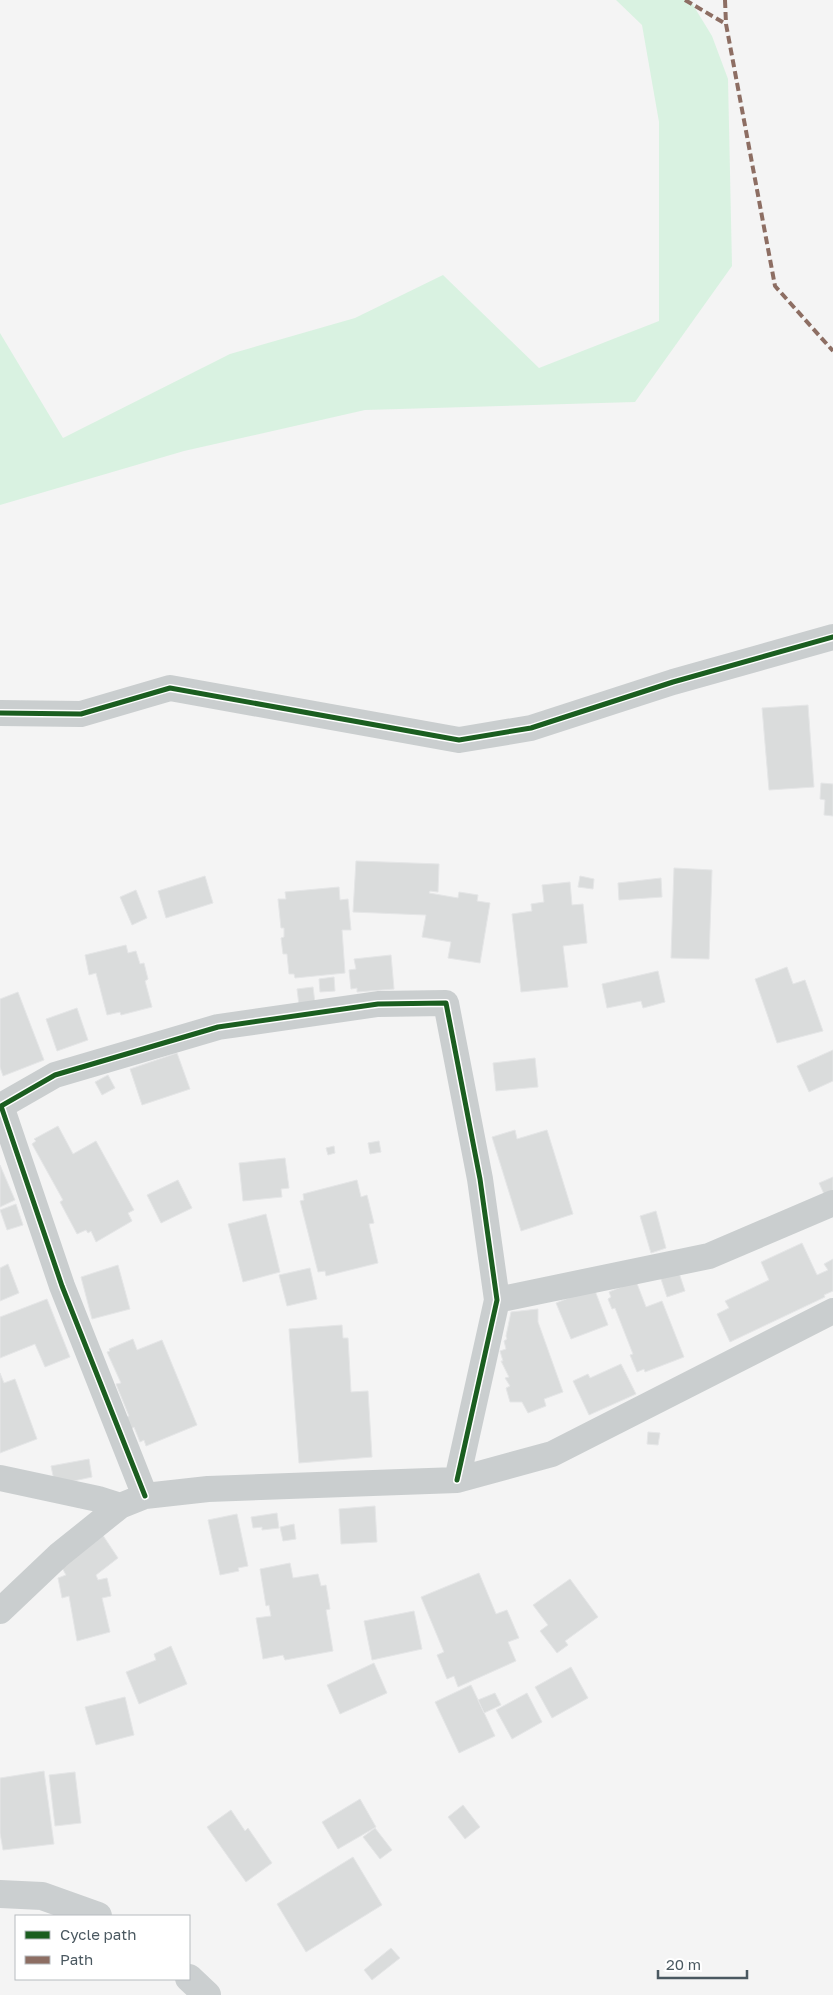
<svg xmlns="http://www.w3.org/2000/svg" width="833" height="1995" font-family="'Golos Text',sans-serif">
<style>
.green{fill:#d9f2e1}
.building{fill:#dadcdc;stroke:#e5e6e7}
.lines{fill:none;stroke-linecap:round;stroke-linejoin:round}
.street{stroke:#cacecf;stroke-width:26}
.secondary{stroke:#cbcfd0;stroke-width:28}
.quiet{stroke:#8d6e63;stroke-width:4;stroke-dasharray:8 4;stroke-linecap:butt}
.cycleway-casing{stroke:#fff;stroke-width:8}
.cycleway{stroke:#1b5e20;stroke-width:5}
</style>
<rect width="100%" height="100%" fill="#f4f4f4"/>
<path class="green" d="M616,0h74l22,36 16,43 4,187 -97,136 -270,8 -181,41 -184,54v-172l63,105 167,-84 125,-36 88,-43 96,93 120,-47v-199l-17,-97z"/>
<path class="building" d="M808,705l6,82 -45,3 -7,-82z
M821,783l12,1v32l-9,-1 1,-15 -5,-1z
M356,861l83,3 -1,28 -8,-1 -1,2 29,5 1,-6 19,3 -1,6 13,2 -10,60 -32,-5 3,-16 -29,-5 4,-22 -73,-3z
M674,868l38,2 -3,89 -38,-1z
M205,876l8,27 -47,15 -8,-27z
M580,876l14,3 -1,10 -15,-2z
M661,878l1,19 -43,3 -1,-17z
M570,882l2,23 11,-1 4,39 -24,3 5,41 -47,5 -9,-78 20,-3 -1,-7 13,-2 -2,-17z
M339,887l1,13 8,-1 3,31h-9l3,43 -50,5 -1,-4h-5l-2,-20h-4l-2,-16 3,-1v-9h-3l-3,-29h8l-1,-7z
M136,890l11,28 -15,7 -12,-28z
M126,945l2,8 8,-2 4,13 4,-1 4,16 -3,2 7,26 -31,8 -1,-3 -13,3 -11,-42 -7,2 -4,-20z
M391,955l3,34 -37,3v-4l-6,1 -2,-19 7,-1 -2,-10z
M787,967l6,17 12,-4 18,51 -46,12 -22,-64z
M658,971l7,31 -22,6 -2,-7 -34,7 -5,-24z
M334,977l1,14 -15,1 -1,-13z
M313,987l2,16 -16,2 -2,-16z
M18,992l26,68 -41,16 -3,-9v-68z
M77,1008l11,32 -31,11 -11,-32z
M833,1050v31l-24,11 -12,-26z
M177,1053l13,36 -48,16 -12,-36z
M535,1058l3,29 -42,4 -3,-28z
M108,1075l7,13 -13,7 -7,-13z
M58,1126l15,28 23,-13 38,69 -6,3 4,8 -36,21 -5,-11 -3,2 -2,-3 -9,4 -17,-32 3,-2 -31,-56 4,-3 -2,-2z
M515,1130l2,9 30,-9 26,84 -52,17 -29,-94z
M379,1141l2,11 -11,2 -2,-11z
M334,1146l1,7 -7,2 -2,-7z
M285,1158l4,30 -8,1 1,8 -39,4 -4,-38z
M0,1165l15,35 -15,7z
M833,1177v16l-8,3 -6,-13z
M178,1180l14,28 -31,15 -14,-28z
M357,1180l4,17 6,-2 7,28 -5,1 9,39 -52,13 -1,-5 -7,1 -18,-71 4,-1 -1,-6z
M16,1204l7,21 -16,5 -7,-20z
M656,1211l10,37 -15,5 -11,-37z
M266,1214l14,58 -37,10 -15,-58z
M802,1243l15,32 11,-5 -4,-6 9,-5v32l-9,4 1,2 -95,45 -13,-28 12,-6 -4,-7 44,-21 -8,-18z
M8,1264l11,29 -19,8v-33z
M118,1265l12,44 -38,10 -11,-42z
M310,1268l7,31 -30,7 -8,-31z
M678,1270l7,21 -18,6 -7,-21z
M636,1281l10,26 16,-6 22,56 -39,15 -1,-3 -7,3 -7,-17 3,-1 -18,-46 -3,1 -4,-10 3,-2 -2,-5z
M594,1288l14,37 -37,14 -15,-36z
M47,1299l23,58 -25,10 -10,-23 -35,14v-41z
M538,1309v13l25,70 -19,7 2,7 -18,7 -6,-11h-12l-4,-14 4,-2 -5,-8 4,-1 -8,-16h2l-3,-10 6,-2 -2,-8 3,-2 -1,-3 5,-24z
M342,1325l1,13h5l3,54 17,-1 4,66 -73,6 -10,-134z
M133,1339l4,11 25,-10 35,85 -51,21 -2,-6 -4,2 -6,-15 -3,2 -6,-12 4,-1 -13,-32 5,-1 -14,-31 3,-1 -1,-2z
M621,1364l15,30 -47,21 -16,-34 15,-7 2,4z
M0,1373l4,10 11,-4 22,60 -37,14z
M648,1432l12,1 -2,12 -11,-1z
M89,1459l3,18 -37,8 -4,-19z
M375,1506l2,36 -36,2 -2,-35z
M277,1513l2,15 -17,2v-3l-9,1 -2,-11z
M237,1514l11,52 -10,2 1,3 -19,4 -12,-55z
M294,1524l2,15 -13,2 -3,-14z
M102,1534l16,24 -22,17 2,5 9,-2 4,18 -9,2 8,34 -33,9 -8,-45 -7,2 -4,-20 8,-3 -6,-11z
M290,1563l3,15 25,-4 3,12 5,-1 4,24 -4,1 7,41 -48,9 -2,-5 -20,4 -7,-41 15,-2 -2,-11 -3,1 -6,-37z
M479,1573l17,41 11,-4 12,28 -11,4 8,19 -58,26 -4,-11 -7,3 -10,-24 7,-3 -23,-55z
M570,1579l28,38 -33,24 3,4 -11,8 -17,-22 8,-6 -15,-20z
M414,1611l8,38 -50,11 -8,-39z
M171,1646l16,38 -48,20 -13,-32 30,-12 -2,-6z
M374,1663l13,30 -47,21 -13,-29z
M571,1667l17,31 -36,20 -17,-31z
M471,1685l24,51 -36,17 -24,-51z
M495,1693l6,12 -17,8 -6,-13z
M527,1693l15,29 -30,17 -16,-29z
M125,1697l9,38 -38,10 -11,-38z
M44,1771l10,73 -51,6 -3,-17v-55z
M75,1772l6,51 -26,3 -6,-51z
M360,1799l16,28 -38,22 -16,-27z
M463,1805l17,22 -15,12 -17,-22z
M231,1810l14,21 3,-3 24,35 -26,19 -39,-55z
M375,1828l17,22 -12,9 -17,-22z
M353,1857l29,48 -76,47 -29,-48z
M391,1948l9,10 -28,22 -8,-10z"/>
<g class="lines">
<path class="street" d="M0,713l81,1 89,-26 289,52 72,-12 142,-46 160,-45
M497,1300l212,-44 124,-53
M0,1478l98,21 22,7
M145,1496l-83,-210 -61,-180 54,-31 163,-48 160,-23 68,-1 34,176 17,121 -40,180
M0,1611l59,-56 61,-49 25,-10 63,-7 249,-9 95,-26 281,-143"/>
<path class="secondary" d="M0,1894l42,2 56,20
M189,1978l18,17"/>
<path class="quiet" d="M685,0l41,24
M725,0l1,24 49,262 58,65"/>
<defs>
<path id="cycleway" d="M0,713l81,1 89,-26 289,52 72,-12 142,-46 160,-45
M145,1496l-83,-210 -61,-180 54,-31 163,-48 160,-23 68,-1 34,176 17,121 -40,180"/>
</defs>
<use href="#cycleway" class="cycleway-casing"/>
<use href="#cycleway" class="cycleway"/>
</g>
<rect x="15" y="1915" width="175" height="65" fill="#ffffff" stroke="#b7bcbf"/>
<rect x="25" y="1931" width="25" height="8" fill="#1b5e20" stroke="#b7bcbf"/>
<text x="60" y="1940" font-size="15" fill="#4a5860">Cycle path</text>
<rect x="25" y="1956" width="25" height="8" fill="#8d6e63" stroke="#b7bcbf"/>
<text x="60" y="1965" font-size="15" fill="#4a5860">Path</text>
<path d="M658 1970v8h89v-8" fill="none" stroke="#4a5860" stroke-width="2.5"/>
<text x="666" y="1970" font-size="15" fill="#4a5860" stroke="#ffffff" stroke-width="4" paint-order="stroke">20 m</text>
</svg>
